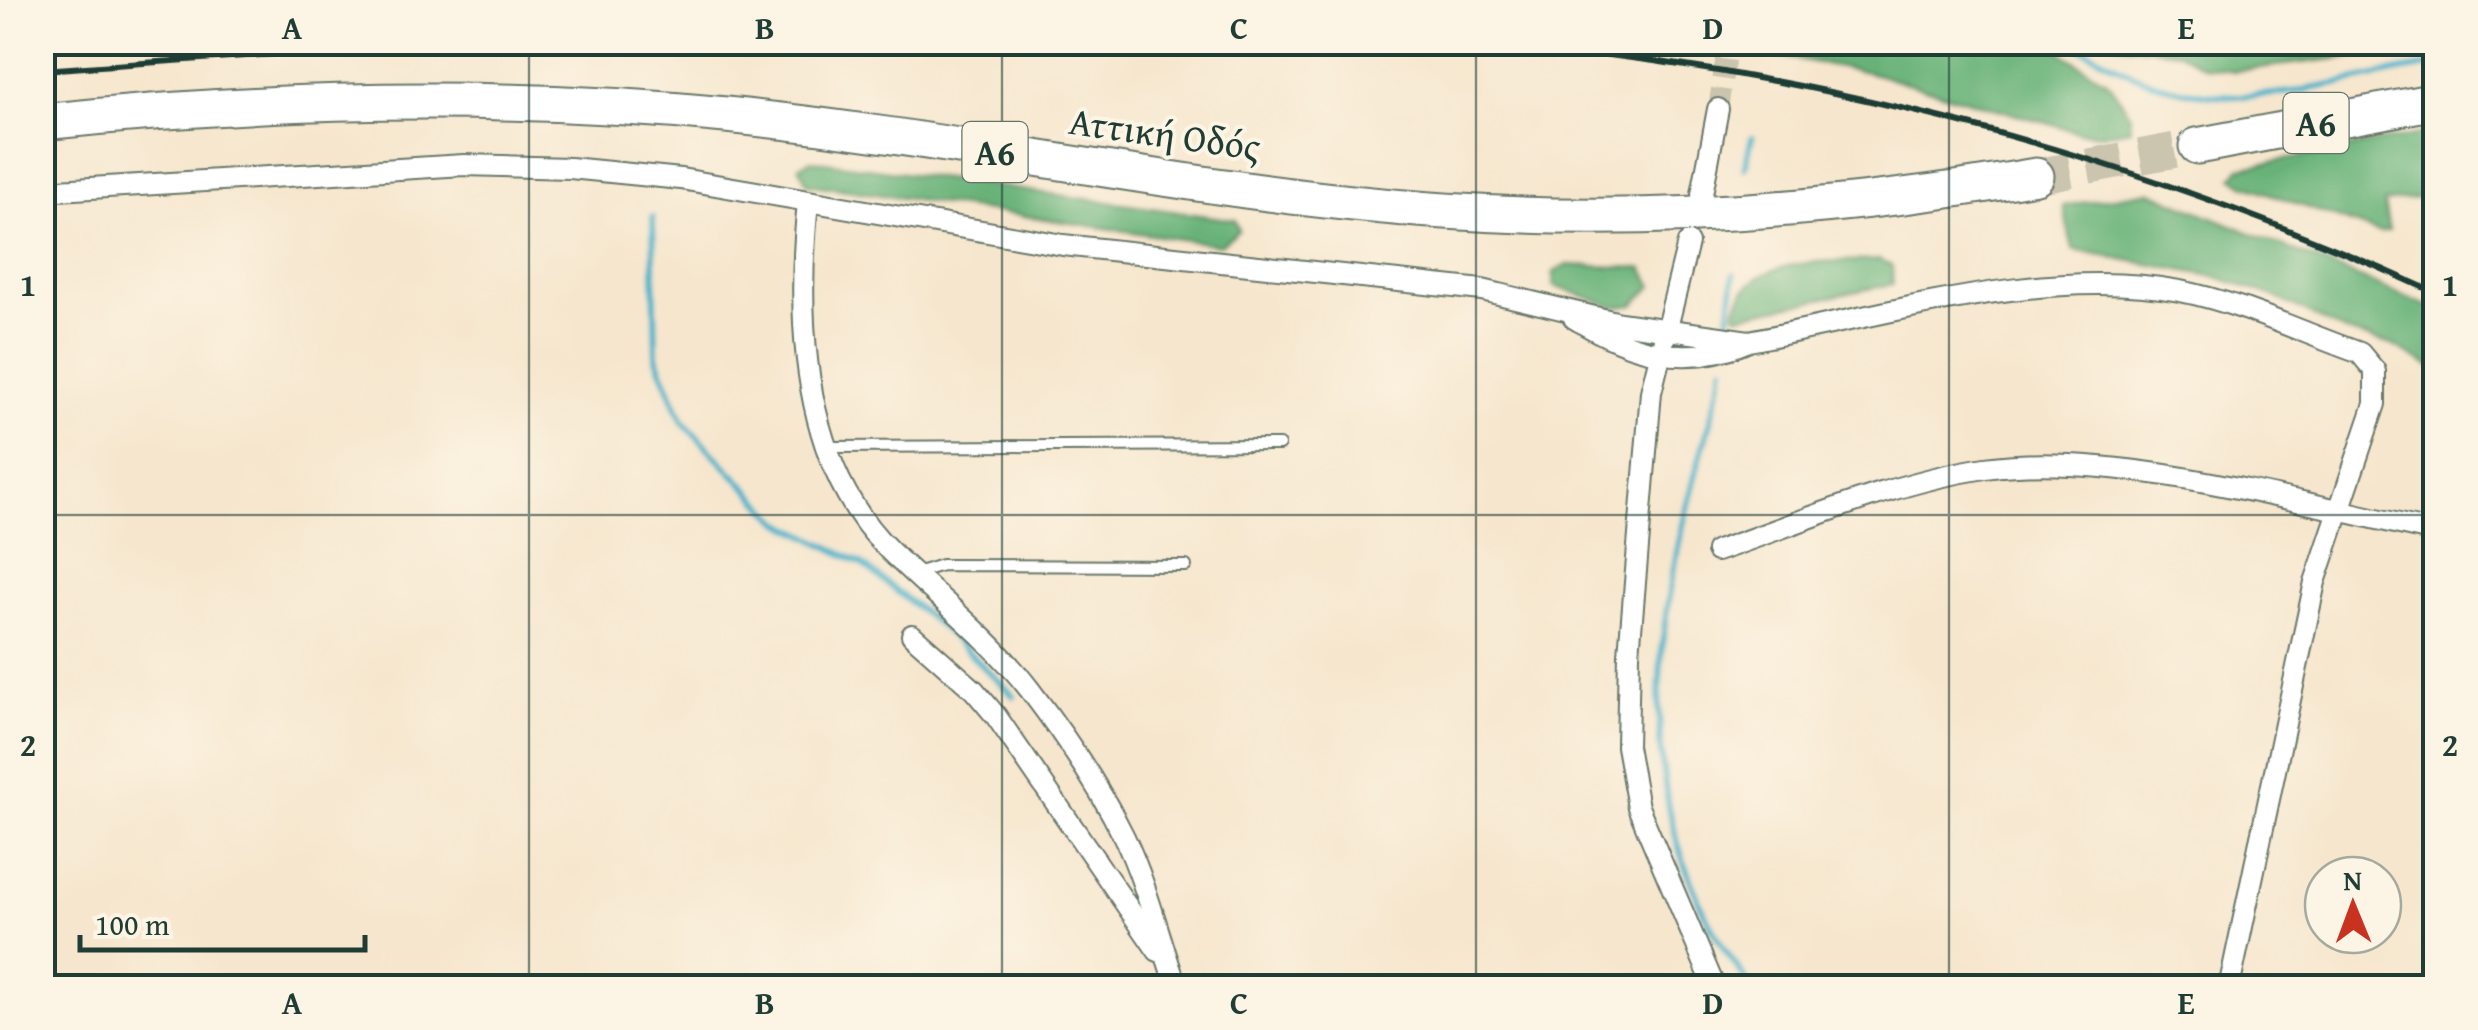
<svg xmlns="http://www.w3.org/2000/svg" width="2478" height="1030" font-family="'Gentium Book Plus',serif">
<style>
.forest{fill:#68b278;stroke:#447856;stroke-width:2.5}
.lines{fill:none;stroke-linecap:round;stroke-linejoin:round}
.stream{stroke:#4bb2ca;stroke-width:6}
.street-tunnel{stroke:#cbc4ae;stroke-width:20;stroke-dasharray:20 10;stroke-linecap:butt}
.highway-tunnel{stroke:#cbc4ae;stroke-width:35;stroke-dasharray:35 18;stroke-linecap:butt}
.lane-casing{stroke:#6a786a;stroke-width:14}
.street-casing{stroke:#6a786a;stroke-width:24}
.highway-casing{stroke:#6a786a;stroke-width:39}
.lane{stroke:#fff;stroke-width:10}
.street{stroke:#fff;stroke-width:20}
.highway{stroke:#fff;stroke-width:35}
.rail{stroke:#1f3d34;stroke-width:6}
.grid{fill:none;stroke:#1f3d34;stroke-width:2.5;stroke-opacity:0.55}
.labels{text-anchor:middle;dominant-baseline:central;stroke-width:8;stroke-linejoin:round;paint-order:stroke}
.shield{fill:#fcf5e5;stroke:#617469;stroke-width:2.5}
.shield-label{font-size:35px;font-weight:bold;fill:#1f3d34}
.street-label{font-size:38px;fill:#1f3d34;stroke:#fcf5e5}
.neatline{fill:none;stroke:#1f3d34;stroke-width:4}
.grid-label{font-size:32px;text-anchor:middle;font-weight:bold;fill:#1f3d34}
</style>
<rect width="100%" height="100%" fill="#fcf5e5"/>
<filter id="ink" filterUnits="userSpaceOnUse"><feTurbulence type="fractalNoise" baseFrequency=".01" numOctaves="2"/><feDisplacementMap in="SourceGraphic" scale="20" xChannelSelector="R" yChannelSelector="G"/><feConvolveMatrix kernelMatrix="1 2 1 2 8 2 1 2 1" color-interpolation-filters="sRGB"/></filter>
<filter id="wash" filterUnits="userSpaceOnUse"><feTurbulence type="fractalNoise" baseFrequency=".0048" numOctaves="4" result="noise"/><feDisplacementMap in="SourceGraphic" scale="40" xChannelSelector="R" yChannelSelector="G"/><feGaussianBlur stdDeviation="2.25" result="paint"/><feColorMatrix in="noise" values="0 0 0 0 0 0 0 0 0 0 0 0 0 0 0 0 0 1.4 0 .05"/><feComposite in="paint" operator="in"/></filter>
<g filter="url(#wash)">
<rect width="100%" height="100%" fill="#f6e6cd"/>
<path class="forest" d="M2435,42v5l-201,24 -31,-5 -25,-14 -67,-9z
M1709,43h338l62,40 22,32 -1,14 -27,5 -25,-2 -210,-60z
M2435,131v64l-51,8 5,28 -10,2 -135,-48 -11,-8 7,-9z
M811,160l424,60 4,10 -19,15 -413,-61 -8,-18z
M2149,191l286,118v60l-43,-24 -46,-13 -69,-34 -60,-21 -144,-27 -10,-44z
M1879,260l13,6 1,18 -155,32 -3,-3c10,-60 97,-50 144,-53z
M1567,265l76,3 10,18 -19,19 -19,2 -62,-21 1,-14z"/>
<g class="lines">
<path class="stream" d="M2069,42c33,15 64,36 99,45 92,25 178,-9 268,-22
M1745,168l7,-31
M653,217l3,139 27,66 97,100 82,42 81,64 71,68
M1728,328l6,-54
M1723,366c-7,40 -20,78 -30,118 -40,153 -57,301 20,446 11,20 26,39 38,58"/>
</g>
</g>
<g filter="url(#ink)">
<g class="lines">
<path class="street-tunnel" d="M1718,109l10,-67"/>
<path class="highway-tunnel" d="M2036,176l161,-30"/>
<defs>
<path id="lane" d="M828,447l451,-2
M916,573l26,-8 244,1"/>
<path id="street" d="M42,191l422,-26 106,3 111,11 382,66 419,45 138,33 129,18
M1702,194l16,-85
M808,202c-12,116 -7,263 83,350 48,47 98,85 139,138 35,46 69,96 94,147 23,48 35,101 53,151
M1688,243l-37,149 -22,262 -2,92 11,61 77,181
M1574,318c56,35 113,51 175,23 135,-25 295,-76 431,-50 62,12 120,41 180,62l15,18v33l-60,178 -86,406
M1717,551c87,-30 177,-69 268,-83 129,-19 321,37 451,64
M912,635l62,55 22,26 162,235"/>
<path id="highway" d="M42,122c229,-24 455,-29 684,-7 240,24 478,80 719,96 197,14 396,-1 591,-35
M2197,146l239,-45"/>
</defs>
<use href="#lane" class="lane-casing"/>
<use href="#street" class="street-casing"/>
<use href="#highway" class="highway-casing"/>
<use href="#lane" class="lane"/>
<use href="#street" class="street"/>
<use href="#highway" class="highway"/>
<path class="rail" d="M1488,42c329,28 648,113 948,251
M42,70l409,-28"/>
</g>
</g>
<path class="grid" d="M529,42v946M1002,42v946M1476,42v946M1949,42v946M42,515h2394"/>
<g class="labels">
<g class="shield">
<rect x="2283.5" y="93" width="65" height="60" rx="8"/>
<rect x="962.5" y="122" width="65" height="60" rx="8"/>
</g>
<g class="shield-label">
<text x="2316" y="123">Α6</text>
<text x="995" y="152">Α6</text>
</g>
<g class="street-label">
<text transform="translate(1165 133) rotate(8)">Αττική Οδός</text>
</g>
</g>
<rect width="2478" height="1030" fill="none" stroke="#fcf5e5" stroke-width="110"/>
<g transform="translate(2353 905) rotate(359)"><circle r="48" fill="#fcf5e5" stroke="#a4ab9e" stroke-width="2.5"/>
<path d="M0-8L18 38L0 25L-18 38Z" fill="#c8321e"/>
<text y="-15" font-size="28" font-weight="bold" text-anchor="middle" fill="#1f3d34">N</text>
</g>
<path d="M80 935v15h285v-15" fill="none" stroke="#1f3d34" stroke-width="5"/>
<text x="95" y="935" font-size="30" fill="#1f3d34" stroke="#fcf5e5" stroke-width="8" paint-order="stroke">100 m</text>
<rect x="55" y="55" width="2368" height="920" class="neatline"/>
<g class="grid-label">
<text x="292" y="39">A</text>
<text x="765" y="39">B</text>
<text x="1239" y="39">C</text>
<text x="1713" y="39">D</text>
<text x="2186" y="39">E</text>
<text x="28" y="296">1</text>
<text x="2450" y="296">1</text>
<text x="28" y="756">2</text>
<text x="2450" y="756">2</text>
<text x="292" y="1014">A</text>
<text x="765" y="1014">B</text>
<text x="1239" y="1014">C</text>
<text x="1713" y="1014">D</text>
<text x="2186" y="1014">E</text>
</g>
</svg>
